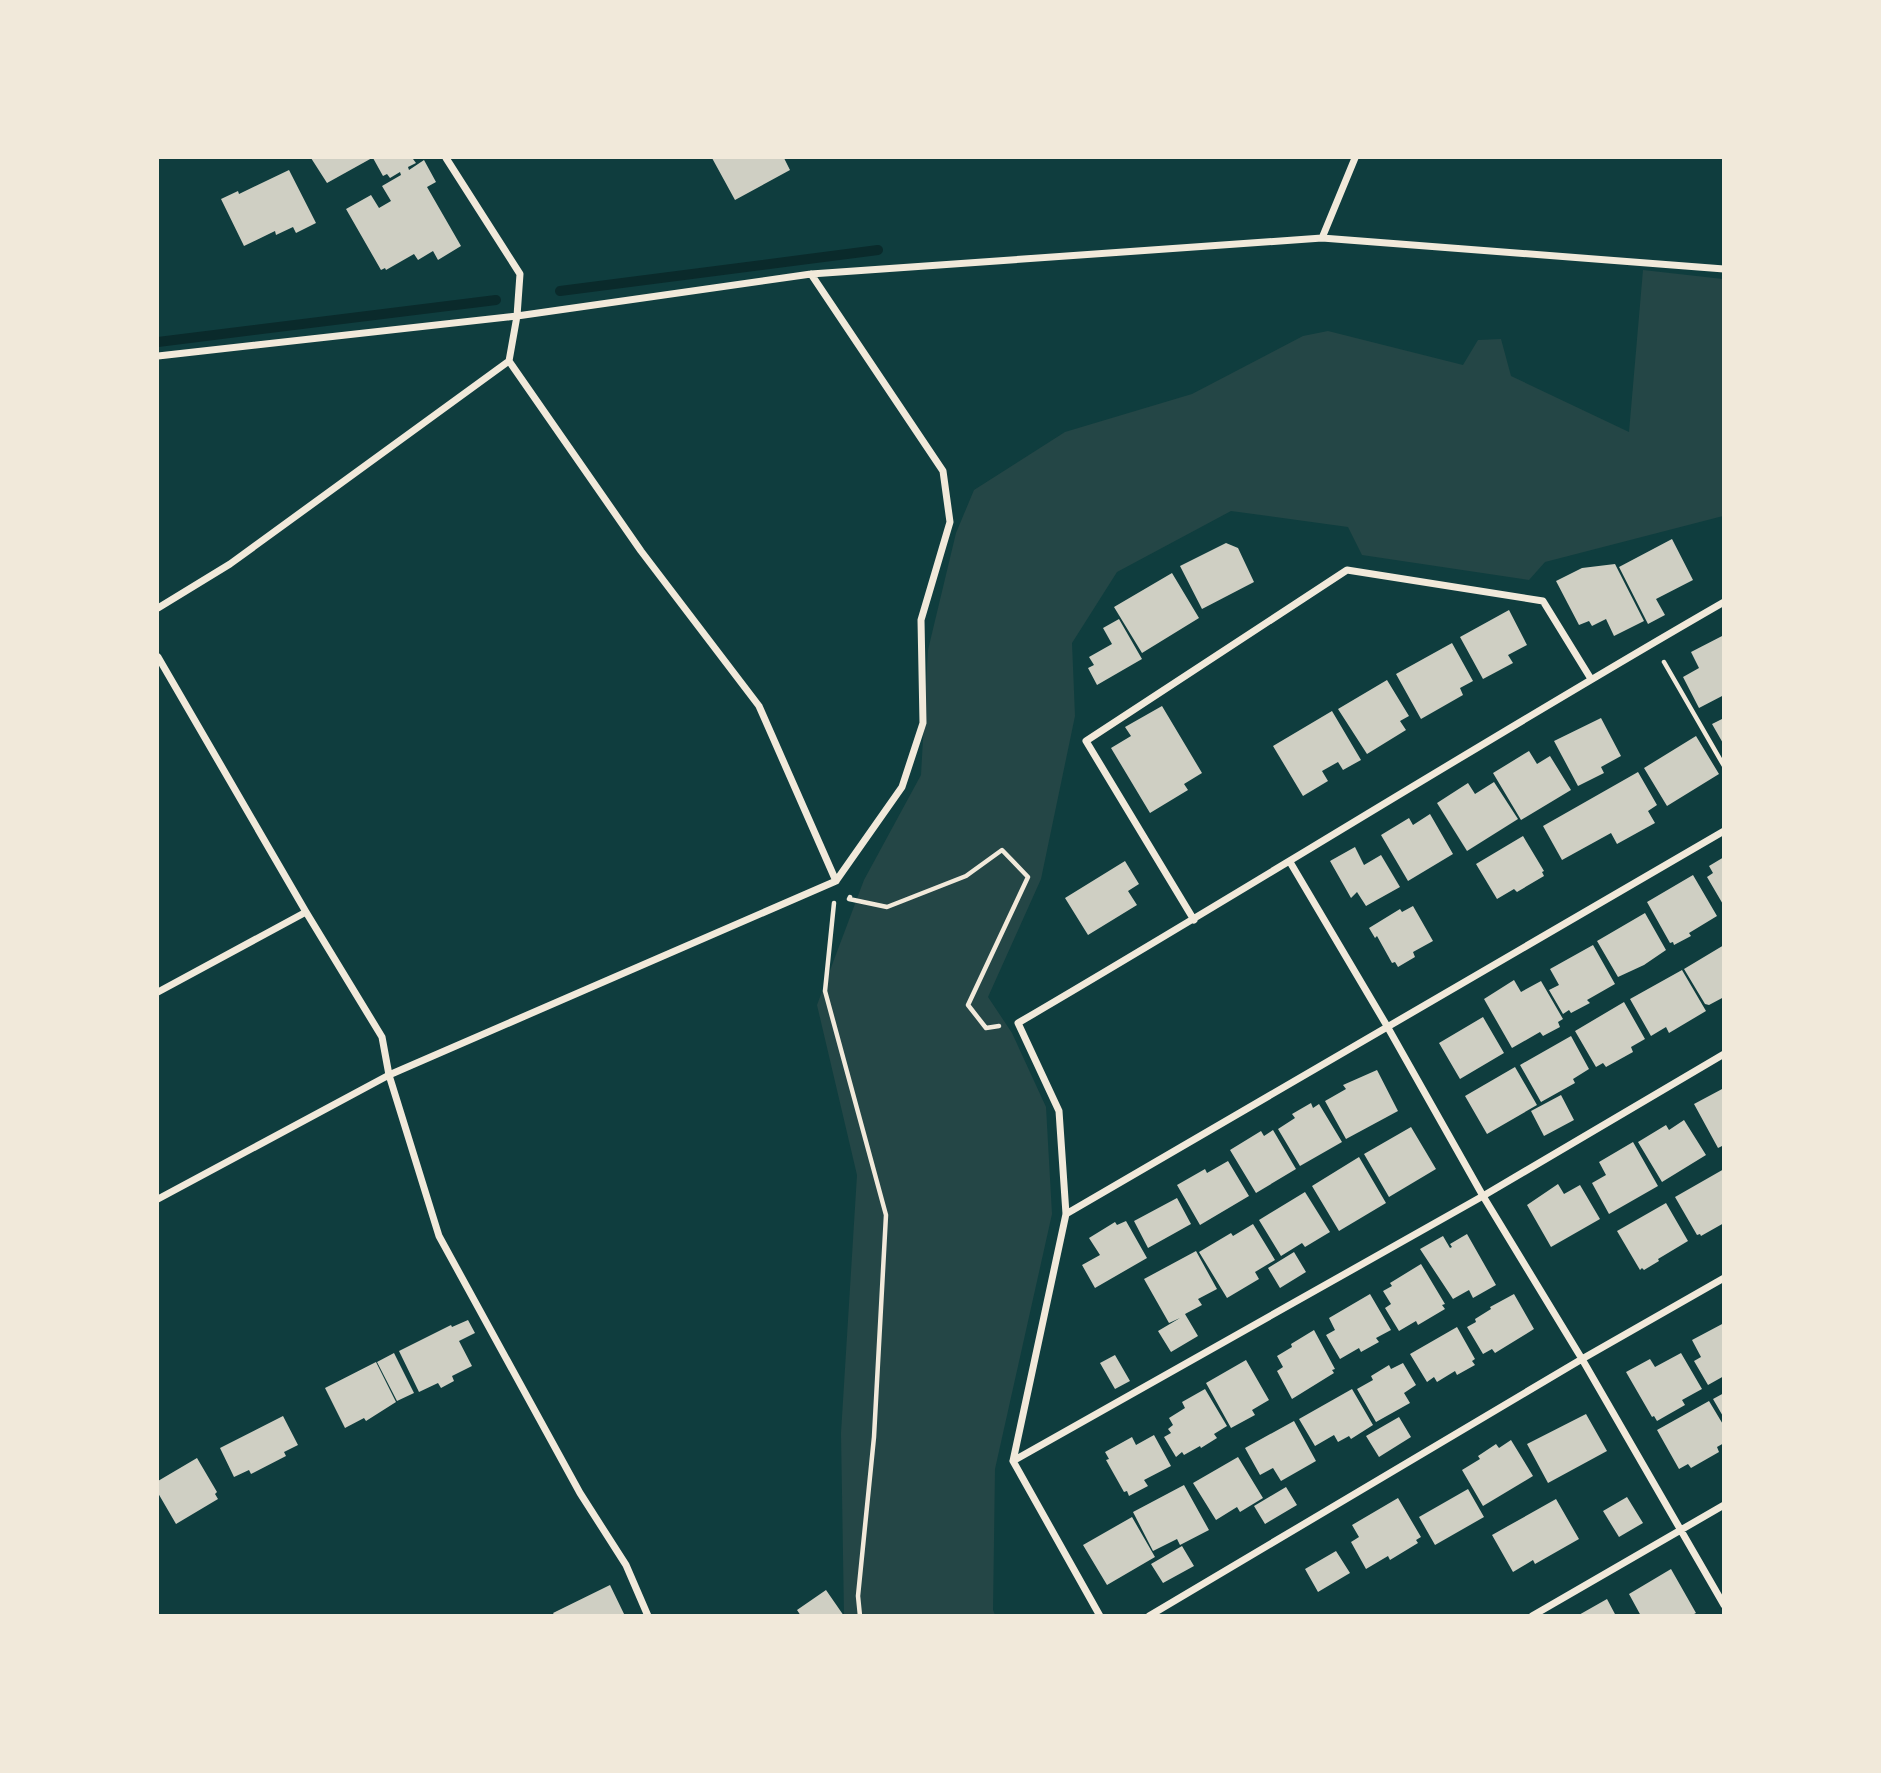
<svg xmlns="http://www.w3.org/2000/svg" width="1881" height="1773" font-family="'PT Sans Narrow',sans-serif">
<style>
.green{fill:#244646}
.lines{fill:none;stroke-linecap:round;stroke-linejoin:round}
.stream{stroke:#0a2a2b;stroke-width:10}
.building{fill:#cfcfc3}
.path{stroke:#f1e9da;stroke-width:4.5}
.minor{stroke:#f1e9da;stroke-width:7}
</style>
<rect width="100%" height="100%" fill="#0f3d3e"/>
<path class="green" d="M1643,270l80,9v237l-178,46 -16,18 -167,-25 -14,-28 -117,-16 -114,61 -45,71 3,73 -34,163 -53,118 24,36 34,74 6,107 -57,255 -2,141 2,5h-151l-3,-182 16,-258 -40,-170 47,-125 57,-105 7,-125 28,-117 18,-43 91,-58 127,-38 111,-58 25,-5 135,34 15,-25 23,-1 10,37 118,56z"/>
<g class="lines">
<path class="stream" d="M560,291l318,-41
M158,342l338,-42"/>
</g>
<path class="building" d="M311,158h61l-45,25z
M373,158h43l-3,1 3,4 -8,4 1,3 15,-10 12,22 -9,5 34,59 -23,14 -5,-9 -15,9 -4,-6 -28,16 -1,-2 -4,2 -35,-61 25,-14 8,13 12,-7 -9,-15 19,-11 -1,-3 -10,6 -3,-4 -4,2z
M712,158h72l6,12 -55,30z
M289,170l27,53 -20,10 -3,-6 -17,8 -1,-4 -31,15 -23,-47 17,-8 1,3z
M1672,539l21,41 -37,19 9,16 -17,9 -29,-57z
M1226,543l12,5 16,34 -52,27 -22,-43z
M1615,564l29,57 -30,15 -8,-17 -14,7 -3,-5 -10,4 -23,-44 26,-13z
M1172,573l27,45 -57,35 -28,-46z
M1509,610l18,35 -19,10 5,8 -30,16 -23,-42z
M1119,619l23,40 -45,26 -9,-17 6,-3 -5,-8 23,-13 -9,-16z
M1724,635v60l-25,13 -16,-31 16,-9 -8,-16z
M1452,643l21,38 -13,7 3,7 -42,24 -25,-45z
M1387,680l22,36 -9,5 6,9 -39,24 -29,-45z
M1162,706l40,67 -18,11 4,6 -38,23 -39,-65 20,-12 -6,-9z
M1332,711l29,49 -18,10 -5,-8 -16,9 6,10 -25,15 -30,-50z
M1601,718l20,38 -20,11 3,6 -26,13 -24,-45z
M1724,718v27l-12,-21z
M1696,736l23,38 -52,32 -23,-38z
M1529,751l8,13 13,-8 21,34 -50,30 -28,-47z
M1638,772l19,33 -9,6 7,12 -38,21 -6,-11 -49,27 -19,-34z
M1494,782l24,37 -51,32 -30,-48 31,-20 7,11z
M1430,814l23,40 -45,27 -27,-46 28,-17 4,7z
M1523,836l21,35 -2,1 2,4 -27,16 -3,-3 -17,10 -21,-35z
M1355,847l9,18 17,-10 19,32 -34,19 -9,-14 -6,6 -21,-37z
M1724,857v49l-17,-29 6,-4 -4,-7z
M1125,861l14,23 -11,7 9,14 -49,30 -23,-37z
M1693,875l24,41 -28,17 2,3 -17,9 -1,-3 -3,1 -23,-41z
M1413,906l20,35 -20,11 2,5 -17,10 -3,-5 -3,1 -15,-27 -2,2 -6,-10 31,-19 2,3z
M1645,913l21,37 -22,15 -26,12 -21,-36z
M1593,945l22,39 -28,16 3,3 -19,10 -2,-3 -6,4 -14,-24 10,-5 -9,-16z
M1724,945v52l-15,8 -4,-1 -21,-35z
M1682,970l24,41 -37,22 -3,-6 -15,9 -21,-37z
M1514,980l7,12 20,-11 22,38 -5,3 2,5 -17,9 -3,-4 -28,16 -28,-49z
M1624,1002l21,37 -14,8 2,5 -27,15 -3,-4 -7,4 -21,-36z
M1483,1017l21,36 -44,26 -21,-36z
M1571,1036l18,33 -16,10 2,4 -34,19 -21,-37z
M1515,1067l22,38 -50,29 -22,-38z
M1377,1070l21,41 -52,28 -21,-38 21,-12 -3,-4z
M1724,1088v57l-6,3 -24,-44z
M1561,1095l13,25 -30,16 -13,-25z
M1311,1103l2,5 6,-4 23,38 -42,24 -22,-37 17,-11 -3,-4z
M1684,1120l22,35 -44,27 -24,-40 28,-17 3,5z
M1411,1127l25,42 -47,28 -25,-43z
M1273,1130l23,39 -40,24 -26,-43 31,-19 3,5z
M1633,1142l25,44 -49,28 -17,-31 14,-8 -7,-13z
M1359,1157l27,46 -47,28 -27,-45z
M1228,1161l21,35 -49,29 -23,-40 28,-16 2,4z
M1724,1169v54l-23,13 -1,-2 -3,1 -22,-38z
M1558,1184l6,10 16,-9 20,34 -49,28 -24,-42z
M1305,1192l25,40 -25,15 -3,-4 -21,13 -22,-36z
M1177,1198l14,26 -43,24 -14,-27z
M1666,1203l22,38 -30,18 1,2 -15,9 -2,-2 -2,2 -23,-39z
M1126,1221l21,37 -52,30 -13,-23 18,-10 -11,-17 26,-16 2,3z
M1253,1224l22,36 -20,12 4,7 -32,19 -28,-46 32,-19 2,3z
M1467,1234l29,51 -23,13 -4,-8 -16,9 -33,-50 23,-13 7,12 2,-1 -2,-3z
M1196,1251l21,38 -19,10 4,6 -17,9 13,22 -27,16 -13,-21 22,-13 -11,5 -25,-44z
M1294,1252l12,20 -26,16 -12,-20z
M1421,1264l24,40 -3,1 3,4 -27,16 -2,-4 -17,10 -14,-23 6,-4 -8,-13 9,-5 -2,-3z
M1370,1294l21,36 -15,8 3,4 -18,10 -2,-4 -19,11 -14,-24 9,-5 -6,-12z
M1514,1294l20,35 -39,24 -3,-4 -9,5 -16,-27 9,-5 -1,-3 16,-10 -1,-2z
M468,1320l7,13 -16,8 13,25 -20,10 2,5 -13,7 -3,-5 -19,9 -20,-41 52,-26 1,2z
M1724,1323v53l-16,9 -14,-24 7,-4 -9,-17z
M1457,1327l18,32 -3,2 3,4 -18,10 -2,-4 -18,11 -3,-5 -7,5 -17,-28z
M1314,1330l21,39 -3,1 2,3 -42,26 -15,-28 6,-4 -6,-11 15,-9 -1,-3z
M394,1353l20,40 -17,8 -20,-39z
M1681,1353l21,36 -20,11 3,5 -28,16 -3,-5 -2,1 -26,-45 24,-13 5,8z
M1115,1355l15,26 -15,8 -15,-26z
M1246,1360l23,40 -17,10 3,5 -24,13 -25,-45z
M376,1362l20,40 -30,19 -2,-3 -19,10 -20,-40z
M1403,1363l13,22 -12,8 6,10 -34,19 -19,-33 16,-9 -2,-4 18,-11 2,4z
M1205,1389l22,37 -13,8 3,4 -16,10 -1,-2 -16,9 -2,-3 -6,5 -12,-20 7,-4 -3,-4 5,-4 -4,-7 16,-10 -3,-6z
M1352,1389l21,36 -22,14 -2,-3 -11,6 -4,-7 -19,11 -16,-27z
M1724,1393v25l-11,-19z
M1709,1401l15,25v17l-7,4 2,5 -28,16 -3,-4 -9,5 -22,-39z
M1586,1414l21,37 -59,32 -21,-39z
M283,1416l15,29 -14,7 2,4 -35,18 -2,-4 -15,7 -14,-29z
M1399,1417l12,20 -32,20 -13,-21z
M1294,1421l22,40 -35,20 -8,-13 -13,7 -15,-27z
M1154,1435l17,31 -27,14 4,6 -19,10 -2,-5 -3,1 -18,-32 3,-1 -4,-7 27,-15 4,8z
M1511,1440l22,36 -50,30 -21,-36 18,-11 -2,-3 18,-12 3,4z
M1238,1457l25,41 -23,14 -3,-5 -21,13 -23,-37z
M197,1458l20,34 -2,2 3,5 -42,25 -18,-31v-12z
M1184,1485l25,45 -29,15 -3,-6 -24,12 -20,-39z
M1286,1487l11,18 -32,19 -11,-18z
M1468,1489l16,28 -49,28 -16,-28z
M1627,1497l16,26 -24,14 -16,-26z
M1398,1498l23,39 -5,3 2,3 -28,17 -2,-4 -22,13 -15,-27 8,-5 -7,-12z
M1556,1499l23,40 -44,25 -2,-4 -20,12 -21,-37z
M1132,1517l23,40 -48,28 -24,-40z
M1182,1546l12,20 -31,17 -12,-19z
M1336,1551l14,22 -32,19 -13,-23z
M1671,1569l25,44 -6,3h-49l-12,-22z
M610,1585l15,31h-70l-2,-3z
M826,1590l18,26h-43l-4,-6z
M1607,1599l9,17h-39z"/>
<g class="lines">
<path class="path" d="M1664,662l60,104
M850,897l-1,2 38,8 79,-31 36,-26 26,27 -60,128 18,23 13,-2
M834,903l-9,88 61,224 -12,222 -16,159 2,20"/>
<path class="minor" d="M1322,238l33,-80
M158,356l359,-40 294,-42 511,-36 402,31
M509,361l132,190 118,155 77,175
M158,608l72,-44 279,-203 8,-45 3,-42 -74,-116
M158,657l148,255 76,125 7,38 50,161 141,257 46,72 22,51
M1290,862l97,164 96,170 99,163 142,246
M1194,920l-108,-179 261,-171 196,31 48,78
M158,992l148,-80
M158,1199l231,-124 447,-194 66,-94 21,-64 -2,-103 29,-98 -7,-51 -132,-197
M1066,1214l658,-383
M1013,1461l470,-265 241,-142
M1100,1616l-87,-155 53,-247 -7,-103 -41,-88c236,-138 468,-284 706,-421
M1149,1616l433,-257 142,-81
M1532,1616l192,-111"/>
</g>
<rect width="1881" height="1773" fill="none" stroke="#f1e9da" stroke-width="318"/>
</svg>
